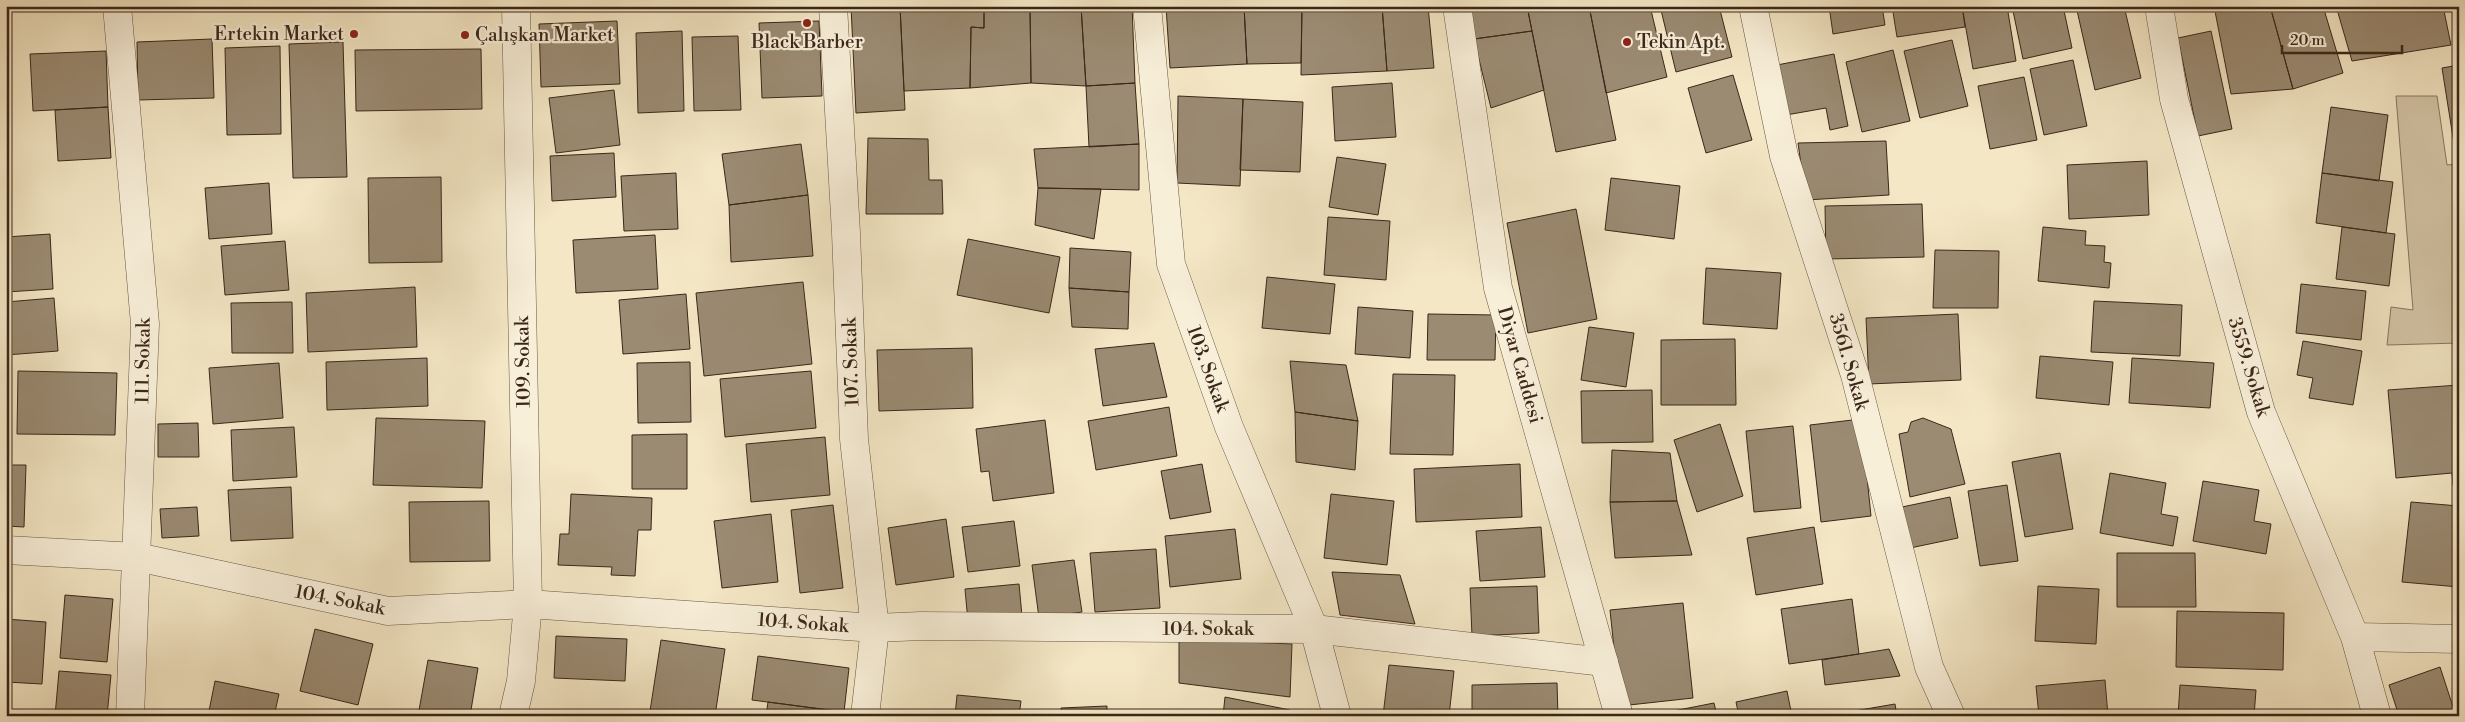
<svg xmlns="http://www.w3.org/2000/svg" width="2465" height="722" font-family="'Libre Bodoni',serif">
<style>
.green{fill:#d5c6a8;stroke:#887661}
.building{fill:#9b8b73;stroke:#3b271a}
.lines{fill:none;stroke-linecap:round;stroke-linejoin:round}
.minor-casing{stroke:#695745;stroke-width:29}
.tertiary-casing{stroke:#695745;stroke-width:29}
.minor{stroke:#f8efd9;stroke-width:28}
.tertiary{stroke:#f8efd9;stroke-width:28}
.poi-dot{fill:#8f2418;stroke:#f8efd9;stroke-width:2}
.labels{text-anchor:middle;dominant-baseline:central;stroke-width:4.5;stroke-linejoin:round;paint-order:stroke}
.poi-label{font-size:19px;fill:#3b271a;stroke:#f8efd9;text-anchor:start}
.street-label{font-size:19px;fill:#3b271a;stroke:#f8efd9}
</style>
<rect width="100%" height="100%" fill="#f4e7c5"/>
<filter id="stains"><feTurbulence type="fractalNoise" baseFrequency=".004" numOctaves="4"/><feColorMatrix values="0 0 0 0 .2 0 0 0 0 .09 0 0 0 0 .02 0 0 0 .5 -.17"/></filter>
<radialGradient id="worn" r=".72"><stop offset=".6" stop-color="#630" stop-opacity="0"/><stop offset="1" stop-color="#630" stop-opacity=".3"/></radialGradient>
<path class="green" d="M2396,96h41l10,69 12,-1v179l-72,2 4,-38 22,3z"/>
<path class="building" d="M851,6h49l5,104 -49,3z
M900,6h84v22l-13,-1 -1,61 -66,3z
M984,6h46l1,77 -61,5 1,-61 13,1z
M1030,6h51l5,80 -55,-3z
M1081,6h51l3,77 -49,3z
M1166,6h78l3,58 -77,4z
M1244,6h58l-1,57 -54,1z
M1302,6h80l5,65 -86,4z
M1382,6h46l6,62 -47,3z
M1471,6h56l5,25 -58,8z
M1527,6h62l27,134 -60,12z
M1589,6h61l17,71 -61,16z
M1660,6h59l13,51 -56,15z
M1829,6h53l3,19 -52,9z
M1892,6h70l3,21 -68,10z
M1962,6h45l9,55 -43,8z
M2012,6h51l9,42 -49,11z
M2076,6h48l17,72 -46,12z
M2214,6h56l23,83 -62,5z
M2270,6h53l20,67 -50,16z
M2336,6h107l8,39 -99,16z
M617,21l3,63 -79,3 -2,-63z
M819,21l3,75 -60,2 -3,-75z
M682,31l2,80 -46,2 -2,-80z
M1532,31l12,59 -53,18 -17,-69z
M2211,31l21,98 -34,7 -20,-98z
M738,36l3,74 -47,1 -2,-74z
M212,39l2,59 -76,2 -1,-58z
M1952,40l16,66 -48,12 -16,-67z
M343,42l4,135 -54,1 -4,-134z
M280,46l1,88 -54,1 -2,-87z
M481,49l1,60 -126,2 -1,-61z
M1893,50l17,71 -48,11 -16,-70z
M106,51l2,56 -75,4 -3,-57z
M1834,54l14,72 -18,4 -4,-22 -40,7 -9,-50z
M2073,60l14,66 -43,9 -14,-66z
M2459,65v85h-4l-13,-82z
M1733,75l19,65 -46,13 -18,-65z
M2024,77l13,63 -47,9 -12,-63z
M1135,83l4,61 -50,3 -3,-61z
M1392,83l4,54 -61,4 -3,-54z
M614,90l6,55 -64,8 -7,-55z
M1178,96l65,3 -3,87 -63,-3z
M1243,99l60,3 -3,70 -60,-2z
M108,107l3,51 -53,3 -3,-51z
M2331,107l57,8 -9,66 -57,-8z
M868,138l60,1 1,41h13l1,34h-77z
M1886,141l3,54 -83,5 -8,-57z
M801,144l7,51 -79,10 -7,-51z
M1139,144v46l-101,-2 -4,-39z
M614,153l2,44 -64,4 -2,-45z
M1337,157l49,7 -8,51 -49,-8z
M2147,161l2,54 -80,4 -2,-54z
M676,173l2,56 -54,2 -3,-55z
M2322,173l71,9 -7,51 -70,-10z
M441,177l1,85 -73,1 -1,-85z
M1611,178l69,8 -6,53 -69,-9z
M269,183l3,51 -63,5 -4,-51z
M1038,188l63,1 -7,50 -59,-14z
M808,195l5,61 -82,6 -2,-57z
M1922,204l2,53 -98,2 -1,-53z
M1576,209l21,110 -69,14 -21,-110z
M1328,217l62,4 -4,59 -62,-5z
M2043,227l43,4 -1,14 20,1 -1,16 7,1 -2,25 -71,-7z
M2342,227l53,7 -6,52 -53,-7z
M50,234l3,55 -47,3v-55z
M655,235l3,54 -82,4 -3,-53z
M968,239l92,18 -11,56 -92,-18z
M285,241l4,49 -64,5 -4,-49z
M1070,248l61,4 -2,40 -60,-4z
M1935,250l64,1 -1,57h-65z
M1706,268l75,5 -4,56 -74,-5z
M1267,277l68,7 -5,50 -68,-6z
M803,282l9,82 -108,12 -8,-83z
M2301,284l65,7 -5,49 -65,-7z
M415,287l2,60 -109,5 -2,-59z
M1069,288l60,4 -1,37 -56,-2z
M686,294l4,55 -67,5 -4,-54z
M54,298l4,53 -52,4v-53z
M2094,301l88,4 -2,51 -89,-4z
M292,302l1,51h-61l-1,-50z
M1358,307l55,4 -3,47 -55,-4z
M1428,314l68,1 -1,45h-68z
M1958,314l3,66 -92,4 -3,-66z
M1589,327l45,6 -8,54 -45,-7z
M1735,339l1,66h-75v-65z
M2303,341l59,10 -9,54 -44,-7 4,-20 -16,-3z
M1154,343l13,54 -64,9 -8,-57z
M972,348l1,60 -94,3 -2,-61z
M2040,356l73,6 -4,43 -73,-7z
M427,358l1,48 -101,4 -1,-48z
M2132,358l82,5 -4,45 -81,-5z
M1290,361l56,4 12,56 -63,-9z
M690,362l1,60 -53,1 -1,-60z
M279,363l4,55 -70,6 -4,-56z
M18,371l99,2 -2,62 -98,-1z
M811,371l5,57 -91,9 -5,-58z
M1393,374l62,1 -2,80 -63,-1z
M2459,385v101h-6l-1,-13 -56,5 -8,-88z
M1652,390l1,52 -71,1 -1,-52z
M1169,407l8,49 -81,14 -8,-49z
M1295,412l63,9 -3,49 -59,-8z
M376,418l109,3 -3,67 -109,-3z
M1923,418l28,11 14,55 -55,13 -11,-63 9,-2 3,-10z
M1861,419l10,97 -50,6 -11,-97z
M1045,420l9,73 -61,8 -4,-30 -8,1 -5,-43z
M198,423l1,34h-41v-33z
M1720,424l23,72 -46,16 -23,-72z
M1793,426l8,82 -47,4 -8,-81z
M294,427l3,50 -64,4 -2,-51z
M687,434v55h-55v-54z
M825,437l5,58 -79,7 -5,-58z
M1612,450l58,3 7,48 -67,1z
M2060,453l13,76 -48,8 -13,-75z
M1202,464l9,48 -41,7 -9,-48z
M1520,464l2,53 -106,5 -2,-53z
M6,465h20l-2,62 -18,-1z
M2110,473l56,10 -5,31 17,3 -5,29 -73,-13z
M2203,481l56,9 -5,31 17,3 -5,30 -73,-13z
M2007,485l11,76 -38,5 -12,-75z
M291,487l2,51 -62,3 -3,-51z
M571,494l81,4 -1,32h-13l-3,46 -24,-1 1,-8 -54,-2 2,-31h9z
M1331,494l63,7 -7,64 -63,-7z
M1950,497l8,41 -48,10 -8,-41z
M489,501l1,60 -80,1 -1,-60z
M1677,501l15,54 -77,3 -5,-56z
M2411,502l48,4v81l-57,-5z
M833,505l10,83 -43,5 -9,-83z
M197,507l2,29 -37,2 -2,-29z
M771,514l7,68 -56,6 -8,-67z
M946,519l8,58 -58,8 -8,-57z
M1014,521l6,45 -52,6 -6,-45z
M1541,527l4,50 -65,4 -4,-50z
M1814,527l9,57 -67,11 -9,-57z
M1235,529l6,50 -71,8 -5,-51z
M1156,549l4,59 -65,4 -5,-59z
M2117,553h78l1,54h-79z
M1074,560l8,52 -43,6 -7,-53z
M1332,572l68,3 15,49 -75,-9z
M1019,584l3,32 -54,6 -3,-33z
M1537,586l2,47 -67,3 -2,-48z
M2038,586l61,3 -3,55 -61,-3z
M65,595l48,4 -6,63 -47,-4z
M1852,599l7,55 -70,10 -8,-55z
M1683,603l10,95 -73,8 -10,-96z
M2177,611l107,2 -1,57 -107,-3z
M6,619l40,3 -4,62 -36,-2z
M315,629l58,15 -15,61 -58,-14z
M556,636l71,3 -2,42 -71,-3z
M1179,639l113,5 -2,53 -111,-14z
M661,640l64,9 -10,67h-31l-34,-5z
M1889,649l11,27 -75,9 -3,-25z
M758,656l91,12 -5,44 -92,-12z
M428,660l50,8 -8,48h-52z
M1389,665l65,6 -5,45h-66z
M2440,667l16,49h-57l-10,-31z
M59,671l52,4 -4,41h-52z
M2105,680l3,36h-69l-3,-30z
M215,681l64,13 -5,22h-66z
M1557,683l1,33h-86v-31z
M2180,685l76,5 -2,26h-76z
M1787,691l5,25h-53l-3,-14z
M957,695l64,6 -2,15h-64z
M1225,697l65,13 -1,6h-66z
M768,702l76,10 -1,4h-77z
M1714,703l3,13h-58l-1,-2z
M1895,704l2,12h-72z
M1107,706v10h-45l-1,-8z
M6,711h26v5h-26z
M630,711h20l34,5h-55z"/>
<g class="lines">
<defs>
<path id="minor" d="M117,6l28,318 -15,392
M833,6l13,227 8,206 21,189 -10,88
M1147,6l24,258 58,163 85,202 23,87
M1753,6l31,150 71,219 74,292 22,49
M2159,6l15,93 87,313 94,225 22,79
M6,550l131,7 251,54 140,-7 347,24 46,-2 393,3 290,33
M2355,637l104,2"/>
<path id="tertiary" d="M1457,6l41,282 121,428
M513,716l8,-35 7,-77 -12,-598"/>
</defs>
<use href="#minor" class="minor-casing"/>
<use href="#tertiary" class="tertiary-casing"/>
<use href="#minor" class="minor"/>
<use href="#tertiary" class="tertiary"/>
</g>
<g class="poi-dot">
<circle cx="807" cy="23" r="5"/>
<circle cx="354" cy="34" r="5"/>
<circle cx="465" cy="35" r="5"/>
<circle cx="1627" cy="42" r="5"/>
</g>
<g class="labels">
<g class="poi-label">
<text x="344" y="34" text-anchor="end">Ertekin Market</text>
<text x="475" y="35">Çalışkan Market</text>
<text x="807" y="42" text-anchor="middle">Black Barber</text>
<text x="1637" y="42">Tekin Apt.</text>
</g>
<g class="street-label">
<text transform="translate(143 361) rotate(-89)">111. Sokak</text>
<text transform="translate(523 362) rotate(-91)">109. Sokak</text>
<text transform="translate(851 362) rotate(-92)">107. Sokak</text>
<text transform="translate(1849 362) rotate(74)">3561. Sokak</text>
<text transform="translate(1520 365) rotate(74)">Diyar Caddesi</text>
<text transform="translate(2249 367) rotate(73)">3559. Sokak</text>
<text transform="translate(1208 369) rotate(70)">103. Sokak</text>
<text transform="translate(340 600) rotate(11)">104. Sokak</text>
<text transform="translate(803 623) rotate(4)">104. Sokak</text>
<text x="1208" y="629">104. Sokak</text>
</g>
</g>
<rect width="2465" height="722" fill="none" stroke="#f4e7c5" stroke-width="25"/>
<rect x="8" y="8" width="2450" height="707" fill="none" stroke="#3b271a" stroke-width="2.5"/>
<rect x="12" y="12" width="2440" height="697" fill="none" stroke="#3b271a"/>
<path d="M2282 45v8h120v-8" fill="none" stroke="#3b271a" stroke-width="2.5"/>
<text x="2290" y="45" font-size="15" fill="#3b271a" stroke="#f8efd9" stroke-width="4" paint-order="stroke">20 m</text>
<rect width="100%" height="100%" filter="url(#stains)"/>
<rect width="100%" height="100%" fill="url(#worn)"/>
</svg>
